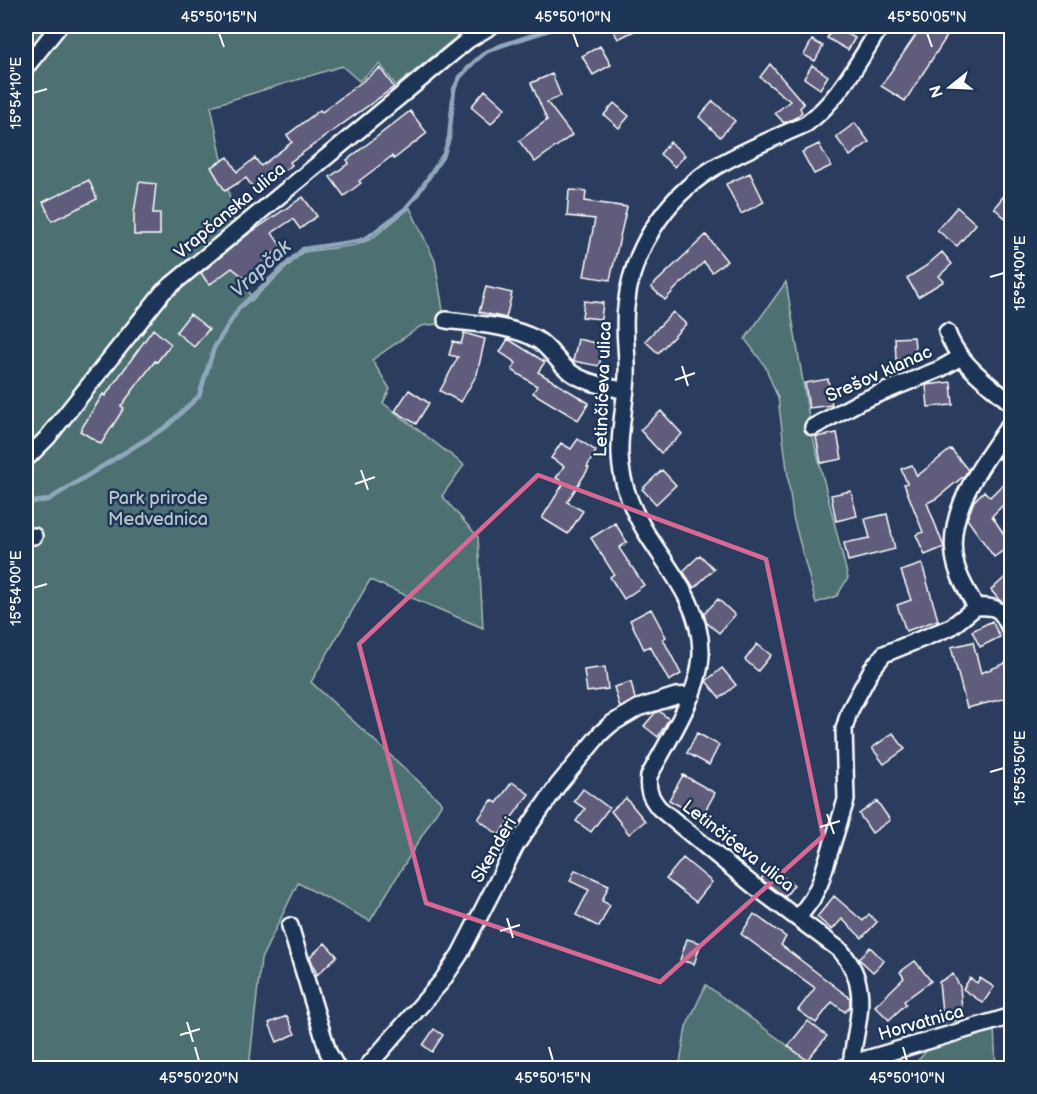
<svg xmlns="http://www.w3.org/2000/svg" width="1037" height="1094" font-family="'Balsamiq Sans',sans-serif">
<style>
.green{fill:#4e7072;stroke:#a6b8b8;stroke-width:1.5}
.lines{fill:none;stroke-linecap:round;stroke-linejoin:round}
.stream{stroke:#8fa7bb;stroke-width:4.5}
.building{fill:#605d7b;stroke:#fff;stroke-width:1.5}
.minor-casing{stroke:#fff;stroke-width:20}
.minor{stroke:#1d3557;stroke-width:15}
.marked{fill:none;stroke:#d76994;stroke-width:4.5;stroke-linejoin:round}
.ticks{fill:none;stroke:#fff;stroke-width:2}
.labels{text-anchor:middle;dominant-baseline:central;stroke-width:5;stroke-linejoin:round;paint-order:stroke}
.street-label{font-size:18px;fill:#fff;stroke:#1d3557}
.park-label{font-size:18px;fill:#b8c6c7;stroke:#1d3557}
.water-label{font-size:20px;font-style:italic;fill:#b5c4d1;stroke:#1d3557}
.neatline{fill:none;stroke:#fff;stroke-width:2}
.ticks-label{font-size:15px;text-anchor:middle;fill:#fff}
</style>
<rect width="100%" height="100%" fill="#2a3d5e"/>
<filter id="ink" filterUnits="userSpaceOnUse"><feTurbulence type="fractalNoise" baseFrequency=".0167" numOctaves="2"/><feDisplacementMap in="SourceGraphic" scale="12" xChannelSelector="R" yChannelSelector="G"/><feConvolveMatrix kernelMatrix="1 2 1 2 8 2 1 2 1" color-interpolation-filters="sRGB"/></filter>
<g filter="url(#ink)">
<path class="green" d="M26,26h444l-74,60 -16,-22 -21,17 -17,-15 -131,40 40,195 52,-49 53,-7 15,-6 39,-31 25,53 10,62 -24,3 -49,34 18,29 -7,14 81,62 -22,31 36,41 5,91 -113,-48 -59,102 131,121 -72,118 -72,-38 -37,76 -12,109h-223z
M786,282l25,147 37,149 -11,18 -21,7 -23,-86 -15,-119 -13,-32 -20,-27z
M706,985l112,83h-129l-9,-5 6,-36z
M994,1027l2,41h-82l-1,-2 17,-19z"/>
<g class="lines">
<path class="stream" d="M26,503l22,-3 118,-73 33,-31 15,-48 25,-40 64,-59 55,-8 10,-4 37,-28 12,-14 27,-41 5,-16 5,-49 6,-12 14,-15 12,-10 14,-6 61,-20"/>
</g>
<path class="building" d="M611,26h33l-26,13z
M834,26l21,12 -7,12 -21,-12z
M922,26h23l6,4 -46,71 -24,-15z
M812,40l11,6 -8,15 -11,-6z
M600,46l11,19 -18,10 -11,-19z
M770,64l34,40 -4,4 2,4 -7,6 -11,5 -9,-10 15,-12 -30,-24z
M812,65l16,11 -8,13 -16,-11z
M380,68l14,19 -104,75 2,3 -17,13 -3,-3 -18,14 -8,-11 -21,13 -14,-24 17,-10 9,15 18,-14 6,8 31,-24 -5,-7 33,-25 2,2z
M552,74l9,22 -14,6 25,33 -37,27 -16,-21 28,-21 -16,-37z
M485,90l20,18 -14,16 -20,-17z
M713,101l22,20 -15,16 -21,-20z
M614,103l15,13 -10,12 -15,-13z
M410,111l17,22 -33,26 -2,-3 -33,25 2,2 -17,13 -14,-19 19,-14 -2,-3z
M855,123l14,19 -19,14 -14,-19z
M670,142l15,13 -10,12 -15,-13z
M819,144l12,22 -17,8 -12,-22z
M750,173l14,29 -23,12 -15,-30z
M89,180l8,19 -45,22 -9,-19z
M139,182l17,2 -3,29h7v22h-26v-22z
M1011,187v36l-17,-15z
M569,190l17,1 -1,10 42,6 -17,73 -26,-4 11,-57 -28,-3z
M303,197l14,19 -17,13 -7,-10 -21,14 10,14 -15,11 3,3 -18,23 -20,-16 -23,17 -8,-12 46,-38z
M957,207l19,17 -19,22 -20,-16z
M706,235l21,26 -15,11 -8,-10 -27,25 -12,13 -14,-13z
M942,252l10,12 -13,12 5,5 -26,16 -11,-19 19,-12z
M486,287l26,6 -6,25 -27,-6z
M584,301l19,2 -2,16 -19,-2z
M673,312l13,12 -28,29 -13,-12z
M190,314l19,15 -15,18 -18,-15z
M153,329l18,15 -14,18 -2,-1 -34,45 3,2 -23,36 -21,-13 23,-37 2,2z
M464,333l21,6 -8,35 -16,28 -21,-11 18,-34 -9,-2 4,-14 8,3z
M914,337l2,21 -20,2 -1,-22z
M508,339l37,23 -7,10 51,31 -11,17 -45,-27 4,-7 -25,-16 4,-7 -16,-11z
M578,339l26,6 -5,21 -26,-5z
M828,379l4,26 -23,3 -4,-25z
M951,382l2,23 -25,2 -2,-22z
M409,390l20,13 -13,21 -21,-13z
M661,411l21,23 -21,19 -21,-23z
M837,433l5,26 -21,4 -5,-26z
M578,439l18,12 -9,16 2,1 -22,34 16,9 -15,23 -26,-16 22,-35 -8,-5 8,-12 -13,-8 10,-15 10,6z
M1011,442v29l-12,-13z
M951,449l17,21 -3,5 -28,23 -10,5 17,44 -19,8 -9,-20 7,-3 -19,-48 3,-1 -6,-14 11,-4 5,11z
M662,470l14,15 -20,19 -14,-15z
M1011,476v21l-19,19 19,29 -17,12 -27,-38 7,-18 10,-10 6,6z
M851,491l6,25 -21,5 -5,-26z
M887,514l8,35 -47,12 -4,-18 26,-5 -5,-19z
M615,523l12,19 -8,6 25,37 -20,14 -14,-22 4,-3 -23,-36z
M700,555l14,14 -20,19 -11,-17z
M922,564l16,56 -32,11 -9,-26 14,-5 -10,-29z
M1011,572v30l-4,3 -8,-5 -8,-10z
M718,599l17,16 -16,18 -13,-11 -2,-8z
M651,609l15,28 -3,2 18,35 -12,7 -19,-35 -6,3 -14,-29z
M992,621l8,16 -20,10 -8,-16z
M973,642l8,31 30,-12v36l-44,11 -16,-61z
M757,644l14,11 -13,16 -13,-11z
M605,667l3,22 -21,3 -3,-22z
M722,668l14,17 -16,13 -14,-17z
M631,682l4,17 -15,9 -6,-21z
M659,711l10,8 -11,18 -14,-11 11,-13z
M697,733l22,12 -10,20 -22,-12z
M893,733l12,16 -21,15 -12,-16z
M683,775l32,18 -14,25 -32,-18z
M512,782l17,12 -30,41 -21,-16 14,-19 5,3z
M583,789l26,19 -18,24 -15,-11 9,-12 -11,-8z
M626,798l19,23 -16,13 -18,-23z
M877,801l13,19 -18,13 -13,-19z
M683,858l29,24 -16,20 -30,-23z
M770,867l24,18 -9,12 -24,-18z
M575,870l34,15 -7,16 8,4 -11,22 -23,-12 13,-25 -19,-9z
M834,896l29,25 6,-7 8,8 -15,16 -20,-19 -10,11 -15,-13z
M754,914l32,23 -5,8 69,53v8l-5,6 -13,-10 -16,21 -18,-13 17,-22 -74,-54z
M687,939l14,4 -7,21 -14,-4z
M325,943l12,13 -20,19 -7,-18z
M870,947l14,14 -11,11 -14,-13z
M915,961l16,20 -27,20 2,3 -17,16 -14,-14 29,-28 -4,-6z
M953,974l7,13 3,33 -20,2 -4,-40z
M970,978l7,5 3,-5 14,9 -11,16 -20,-14z
M287,1016l8,18 -18,8 -8,-19z
M808,1021l19,15 -20,24 -19,-14z
M434,1029l9,6 -11,17 -9,-7z"/>
<g class="lines">
<defs>
<path id="minor" d="M26,67l33,-41
M446,320c30,4 63,5 90,19 14,8 21,23 33,32 15,12 38,15 56,20
M947,332c10,30 42,52 65,72
M813,427l48,-26 79,-32 21,-12
M26,459l21,-21 116,-146 270,-223 35,-29 23,-14
M26,536h8
M976,607c25,-2 26,5 36,26
M798,918l14,-19 8,-16 26,-83 -2,-71 5,-17 23,-43 12,-15 67,-27 25,-20c-6,-11 -13,-22 -17,-33 -22,-55 24,-110 53,-153
M290,926l38,126 9,16
M851,1064c5,-42 22,-77 -11,-114l-86,-64 -95,-78c-9,-11 -12,-18 -10,-32 18,-34 53,-86 52,-125 -1,-60 -51,-98 -71,-150 -19,-47 -6,-78 -3,-125 1,-23 -4,-46 -1,-69 5,-55 38,-108 86,-138 29,-18 63,-31 94,-45 34,-25 53,-64 75,-98
M366,1068l76,-87 18,-27 56,-109 42,-60 42,-51 11,-10 27,-16 38,-12 16,-1
M843,1068l20,-8 149,-44"/>
</defs>
<use href="#minor" class="minor-casing"/>
<use href="#minor" class="minor"/>
</g>
</g>
<path class="marked" d="M538,475l228,84 57,277 -163,146 -234,-79 -67,-259z"/>
<path class="ticks" d="M219,33l5,14M573,33l5,14M927,33l5,14M33,93l14,-4M990,277l14,-4M682,366l6,20M675,380l20,-7M361,470l7,20M355,484l20,-7M33,588l14,-4M990,772l14,-4M827,814l7,20M820,827l20,-6M507,918l6,20M500,931l20,-6M187,1022l6,20M180,1035l20,-6M195,1047l4,14M549,1047l4,14M903,1047l4,14"/>
<g class="labels">
<g class="street-label">
<text transform="translate(230 211) rotate(-40)">Vrapčanska ulica</text>
<text transform="translate(879 374) rotate(-24)">Srešov klanac</text>
<text transform="translate(603 389) rotate(-88)">Letinčićeva ulica</text>
<text transform="translate(738 846) rotate(38)">Letinčićeva ulica</text>
<text transform="translate(494 850) rotate(-60)">Skenderi</text>
<text transform="translate(921 1023) rotate(-16)">Horvatnica</text>
</g>
<g class="park-label">
<text x="158" y="498">Park prirode<tspan x="158" dy="21">Medvednica</tspan></text>
</g>
<g class="water-label">
<text transform="translate(261 269) rotate(-43)">Vrapčak</text>
</g>
</g>
<rect width="1037" height="1094" fill="none" stroke="#1d3557" stroke-width="66"/>
<g transform="translate(950 87) rotate(252)" stroke="#1d3557" stroke-width="4.5" paint-order="stroke">
<path d="M0-4.5L10 22L0 15L-10 22Z" fill="#ffffff"/>
<text y="-9" font-size="16" font-weight="bold" text-anchor="middle" fill="#ffffff">N</text>
</g>
<rect x="33" y="33" width="971" height="1028" class="neatline"/>
<g class="ticks-label">
<text x="219" y="22">45°50'15"N</text>
<text x="573" y="22">45°50'10"N</text>
<text x="927" y="22">45°50'05"N</text>
<text transform="translate(16 93) rotate(-90)" y="5">15°54'10"E</text>
<text transform="translate(1020 273) rotate(-90)" y="5">15°54'00"E</text>
<text transform="translate(16 588) rotate(-90)" y="5">15°54'00"E</text>
<text transform="translate(1020 768) rotate(-90)" y="5">15°53'50"E</text>
<text x="199" y="1083">45°50'20"N</text>
<text x="553" y="1083">45°50'15"N</text>
<text x="907" y="1083">45°50'10"N</text>
</g>
</svg>
